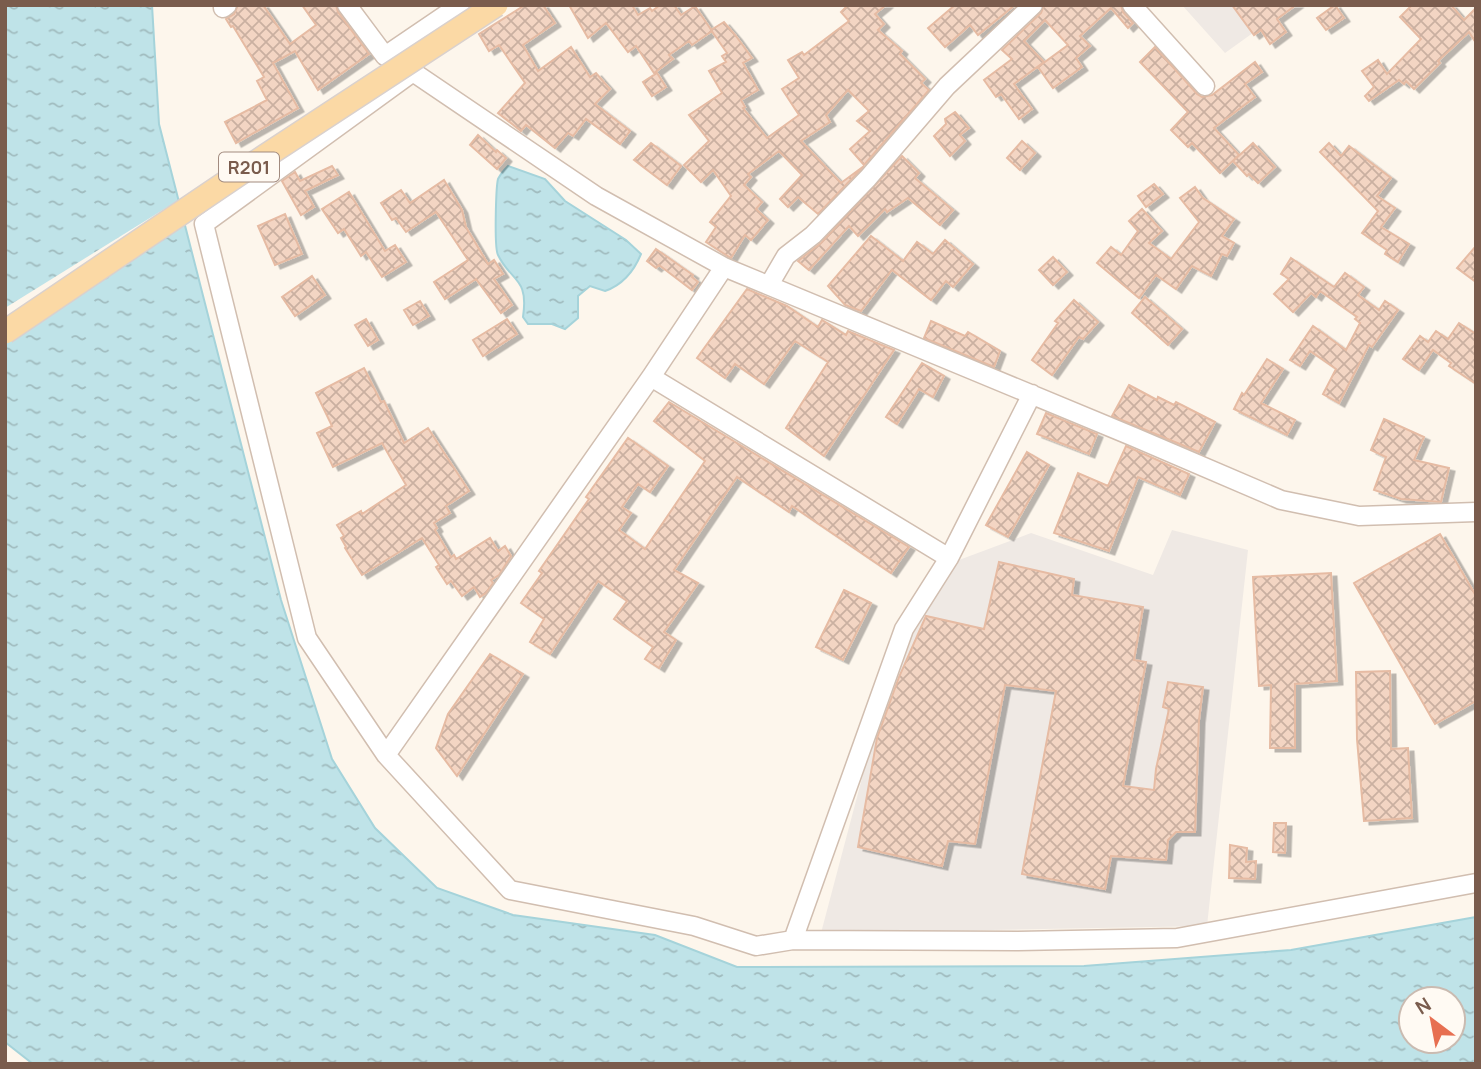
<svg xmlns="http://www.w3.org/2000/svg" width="1481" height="1069" font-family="Manrope,sans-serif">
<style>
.industrial{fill:#efe9e4}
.water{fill:url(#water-ripples);stroke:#a5d3da;stroke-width:2;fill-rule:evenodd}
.pier{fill:#fdf6ec}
.building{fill:url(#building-cross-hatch);stroke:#e6bba3;stroke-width:2;filter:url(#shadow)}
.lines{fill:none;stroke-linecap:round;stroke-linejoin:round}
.minor-casing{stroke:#d1beb0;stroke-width:21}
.minor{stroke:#fff;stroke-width:18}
.major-bridge-casing{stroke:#dad1cd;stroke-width:26;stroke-linecap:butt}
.major-bridge{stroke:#fbd9a5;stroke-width:23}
.labels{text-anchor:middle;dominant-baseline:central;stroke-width:7;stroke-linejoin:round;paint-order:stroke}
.shield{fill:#fffaf3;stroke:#a28b7f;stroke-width:2}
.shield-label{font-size:18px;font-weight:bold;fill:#7a5c4d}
</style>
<defs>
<pattern id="water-ripples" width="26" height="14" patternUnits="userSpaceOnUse" patternTransform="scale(1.75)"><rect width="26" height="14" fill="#bfe3e8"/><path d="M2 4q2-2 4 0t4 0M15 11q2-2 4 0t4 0" fill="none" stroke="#a0bbbe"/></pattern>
<pattern id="building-cross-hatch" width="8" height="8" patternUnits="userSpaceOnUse" patternTransform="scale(1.75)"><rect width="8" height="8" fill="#f3d5c3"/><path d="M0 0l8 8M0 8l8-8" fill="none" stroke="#cab0a1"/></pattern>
<filter id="shadow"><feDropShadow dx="5.5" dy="3.5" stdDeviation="0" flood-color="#0004"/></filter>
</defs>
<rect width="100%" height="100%" fill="#fdf6ec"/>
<path class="industrial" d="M1182,5h110l-67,48z
M1172,530l76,20 -41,376 -386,7 58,-219 40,-96 40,-58 72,-27 122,42z"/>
<path class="water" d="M5,5h147l7,119 122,476 51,159 43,69 62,60 76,27 142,20 82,32 347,-1 207,-16 185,-33v147h-1443l-28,-22zM1411,999h42v42h-42z
M508,166l37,13 20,22 61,39 15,14c-7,17 -19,31 -36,37l-15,-5 -12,10v22l-13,11 -13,-5h-24l-5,-7c6,-40 -12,-35 -25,-62 -4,-7 -2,-68 0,-76 2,-4 7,-10 10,-13z"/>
<path class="pier" d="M182,198l5,22 -182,113v-25z"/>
<path class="building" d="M238,5h25l27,39 26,-19 -14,-20h34l2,7 31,42 -51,36 -23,-39 -22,12 25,45 -62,35 -11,-21 42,-22 -10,-19 7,-4 -31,-51 -2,1 -5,-8 8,-5z
M525,5h18l12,18 -32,22 15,26 33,-24 19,30 6,-4 14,16 -15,15 35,27 -10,13 -34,-25 -13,17 -5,-3 -13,15 -29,-23 -5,6 -23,-18 27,-30 -26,-38 -10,6 -10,-17z
M569,5h63l6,10 12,-7 2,3 8,-6h14l7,10 14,-9 17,25 -20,14 -3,-4 -20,14 4,4 -19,14 -18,-27 -8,6 -22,-29 -18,15z
M848,5h38l-11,9 9,10 -6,6 24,21 -2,3 25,25 -4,4 8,7 -65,75 -14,-16 20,-18 -13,-10 12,-10 -21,-21 -22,25 4,7 -29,19 40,42 23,-17 -46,48 -20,-17 -10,10 -8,-8 22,-24 -23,-24 -31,23 3,3 -7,8 18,17 -6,7 12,11 -17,20 -6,-5 -14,23 -2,-1 -23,-15 10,-15 -6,-5 21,-26 -18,-26 -12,12 -17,-17 25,-24 -20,-26 33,-22 -13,-22 17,-9 -4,-6 5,-3 -16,-23 13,-8 12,14 16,22 -9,5 15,27 -17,10 4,7 -2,1 24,30 32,-23 -17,-26 17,-11 -11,-18 14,-8 2,3 45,-34 -8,-9z
M955,5h60l-37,30 -8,-10 -25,22 -17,-19z
M1044,5h77l2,7 10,11 -5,5 -17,-20 -31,28 10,10 -14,12 6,9 -29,21 -15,-21 30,-22 -23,-25 -21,21 20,21 -30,22 18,25 -13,10 -18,-25 -5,3 -12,-17 28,-21 -10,-9 39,-37z
M1232,5h64l-19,14 9,13 -16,12 -9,-14 -7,5z
M1335,5l9,13 -18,12 -9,-12z
M1412,5h39l13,15 12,-12v35l-7,-11 -31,29 2,2 -26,26 -8,-8 -2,3 -5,-4 -30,21 -4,-5 9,-9 -12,-16 16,-11 9,14 34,-35 -21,-22z
M1155,47l42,47 5,3 10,-2 43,-33 7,10 -17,12 10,13 -41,31 25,27 -19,18 -28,-30 -4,4 -17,-17 17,-18 -48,-50z
M657,73l9,14 -14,9 -9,-14z
M955,112l14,16 -9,7 5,6 -15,15 -16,-20 12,-12 -1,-5z
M478,135l18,17 1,-2 9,8 -9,11 -27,-24z
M1022,141l13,12 -15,17 -13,-12z
M651,143l30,23 -14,19 -33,-25z
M1253,143l22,24 -17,16 -9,-9 -2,2 -14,-15z
M1329,143l12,13 8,-10 42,32 -14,18 18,12 -14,19 28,17 -11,18 -13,-8 2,-4 -25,-17 16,-22 -58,-59z
M902,156l17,17 -4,5 38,32 -13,15 -32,-27 -21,14 -2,-3 -27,27 -9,-10 -40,44 -11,-9 23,-18z
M332,166l6,9 -33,16 9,16 -13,8 -19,-34 13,-9 5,9z
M444,180l18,30 4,17 22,37 6,-4 9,14 -9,5 18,26 -11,8 -25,-34 -31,20 -11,-17 34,-22 -32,-48 -30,20 -10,-14 -4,2 -11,-17 20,-13 9,13z
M1154,184l9,10 -17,13 -8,-11z
M1195,187l8,11 31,21 -12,17 12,7 -7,13 -5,-2 -11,22 -19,-10 -16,23 -20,-14 -17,23 -42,-35 14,-16 10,8 17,-24 -9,-10 13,-12 20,22 -13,12 22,16 28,-37 -19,-24z
M349,192l36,59 10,-6 11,17 -24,15 -16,-25 -5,4 -17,-27 -6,4 -16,-24z
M285,214l17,40 -27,11 -17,-39z
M871,236l32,25 14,-19 16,12 12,-14 28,24 -20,23 -7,-6 -15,19 -39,-30 -31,41 -16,-6 -17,-19z
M1476,246v36l-19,-14z
M656,249l37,26 -1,2 6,5 -6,8 -33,-25 -3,3 -9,-7z
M1053,257l14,15 -14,13 -14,-15z
M1291,258l43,29 11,-14 19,14 -6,8 21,15 6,-9 13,9 -26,37 -3,-2 -30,58 -16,-9 13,-25 -26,-18 -10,15 -10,-6 23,-34 33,24 14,-27 -5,-4 2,-2 -37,-26 -4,6 -5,-4 -18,19 -19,-18 15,-15 -8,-5z
M312,276l13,19 -30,21 -13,-19z
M747,289l40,17 31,21 4,-7 24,15 2,-4 46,19 -70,106 -38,-28 42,-66 -33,-21 -31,43 -29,-20 -10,14 -28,-20z
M1145,297l37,32 -14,16 -36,-32z
M1074,300l24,22 -15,17 -4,-2 -27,38 -20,-15 26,-37 -3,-2z
M420,301l9,15 -16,9 -9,-15z
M366,319l12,21 -10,6 -13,-21z
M507,319l10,15 -34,22 -10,-16z
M931,321l34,15 3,-4 32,19 -6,16 -70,-29z
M1459,323l17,11v50l-27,-18 2,-3 -18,-13 -14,20 -16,-11 17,-23 8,6 8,-11 12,8z
M1267,359l16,10 -22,34 34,17 -8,15 -53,-26 8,-16 2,2z
M922,363l22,13 -11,21 -14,-8 -22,35 -11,-7z
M364,368l17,34 3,-1 20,42 24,-15 41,63 -23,15 4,7 -16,10 3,5 -2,2 16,27 3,-2 2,4 34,-21 8,13 7,-5 6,10 -12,19 -8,5 2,3 -7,10 -6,4 -6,-10 -12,9 -11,-15 -4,3 -11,-17 3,-2 -17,-27 -60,37 -17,-27 1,-1 -5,-9 3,-2 -7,-11 24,-14 1,3 44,-29 -24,-42 -49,24 -16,-34 15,-7 -16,-33z
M1129,385l28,15 1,-3 16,8 2,-3 39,20 -16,30 -87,-36z
M669,402l240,145 -18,26 -99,-67 -3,6 -52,-35 -63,93 24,13 -34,49 12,8 -17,28 -14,-9 8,-12 -39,-28 13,-18 -29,-20 -48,73 -20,-12 14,-23 -23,-16 21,-30 -3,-2 50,-72 -3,-2 42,-59 40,28 -18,26 -12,-8 -16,23 9,6 -12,17 26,19 60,-88 -51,-40z
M1046,413l51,21 -8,20 -52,-20z
M1384,419l40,18 -10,23 35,8 -8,34 -40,-3 -27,-9 12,-33 -15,-7z
M1126,446l63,28 -9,21 -42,-18 -29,74 -55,-18 24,-60 30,13z
M1027,452l22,13 -41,72 -22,-12z
M1440,534l36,62v105l-41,23 -81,-141z
M999,562l75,17 -2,16 71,12 -9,53 12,2 -23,124 31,4 2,-21 13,-60 -6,-2 5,-25 35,5 -4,33 -4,112h-19l-8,8 -2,20 -55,-4 -6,33 -83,-15 34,-183 -51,-6 -30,159 -27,-3 -6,25 -84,-19 19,-109 22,-61 27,-61 58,13z
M1331,573l6,108 -42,3v64h-25l1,-63 -12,1 -6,-109z
M844,590l27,13 -28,57 -27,-13z
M490,654l33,20 -66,102 -21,-28 12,-34z
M1390,671l1,78 17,-1 4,70 -48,3 -7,-82 -1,-67z
M1274,823h12l-1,30 -12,-1z
M1230,845l17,3 -1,14 10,-1 -1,18 -26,-1z"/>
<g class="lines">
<defs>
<path id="minor" d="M347,5l38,51 28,16 183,124 128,71 410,170 147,63 78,16 117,-4
M1132,5l73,81
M223,8l4,-3
M385,56l75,-51
M413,72l-209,152 103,414 79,117 124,135 184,36 62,20 37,-6 225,1 159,-3 299,-55
M769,285l17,-29 27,-21 55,-57 79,-92 86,-81
M651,377l298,181
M386,755l265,-378 73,-110
M793,940l111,-311 45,-71 83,-164"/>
</defs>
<use href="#minor" class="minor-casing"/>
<use href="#minor" class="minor"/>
<defs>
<path id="major-bridge" d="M5,332l259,-175 232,-152"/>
</defs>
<use href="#major-bridge" class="major-bridge-casing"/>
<use href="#major-bridge" class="major-bridge"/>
</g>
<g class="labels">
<rect class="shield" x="219" y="152.5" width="60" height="29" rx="5"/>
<g class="shield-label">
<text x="249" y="167">R201</text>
</g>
</g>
<rect width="1481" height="1069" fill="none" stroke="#7a5c4d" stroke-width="14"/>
<g transform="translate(1432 1020) rotate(328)"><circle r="33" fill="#fffaf3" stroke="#cabbb1" stroke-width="2"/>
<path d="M0-5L12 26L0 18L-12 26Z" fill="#e76f51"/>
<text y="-10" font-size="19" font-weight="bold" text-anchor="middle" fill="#7a5c4d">N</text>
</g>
</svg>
